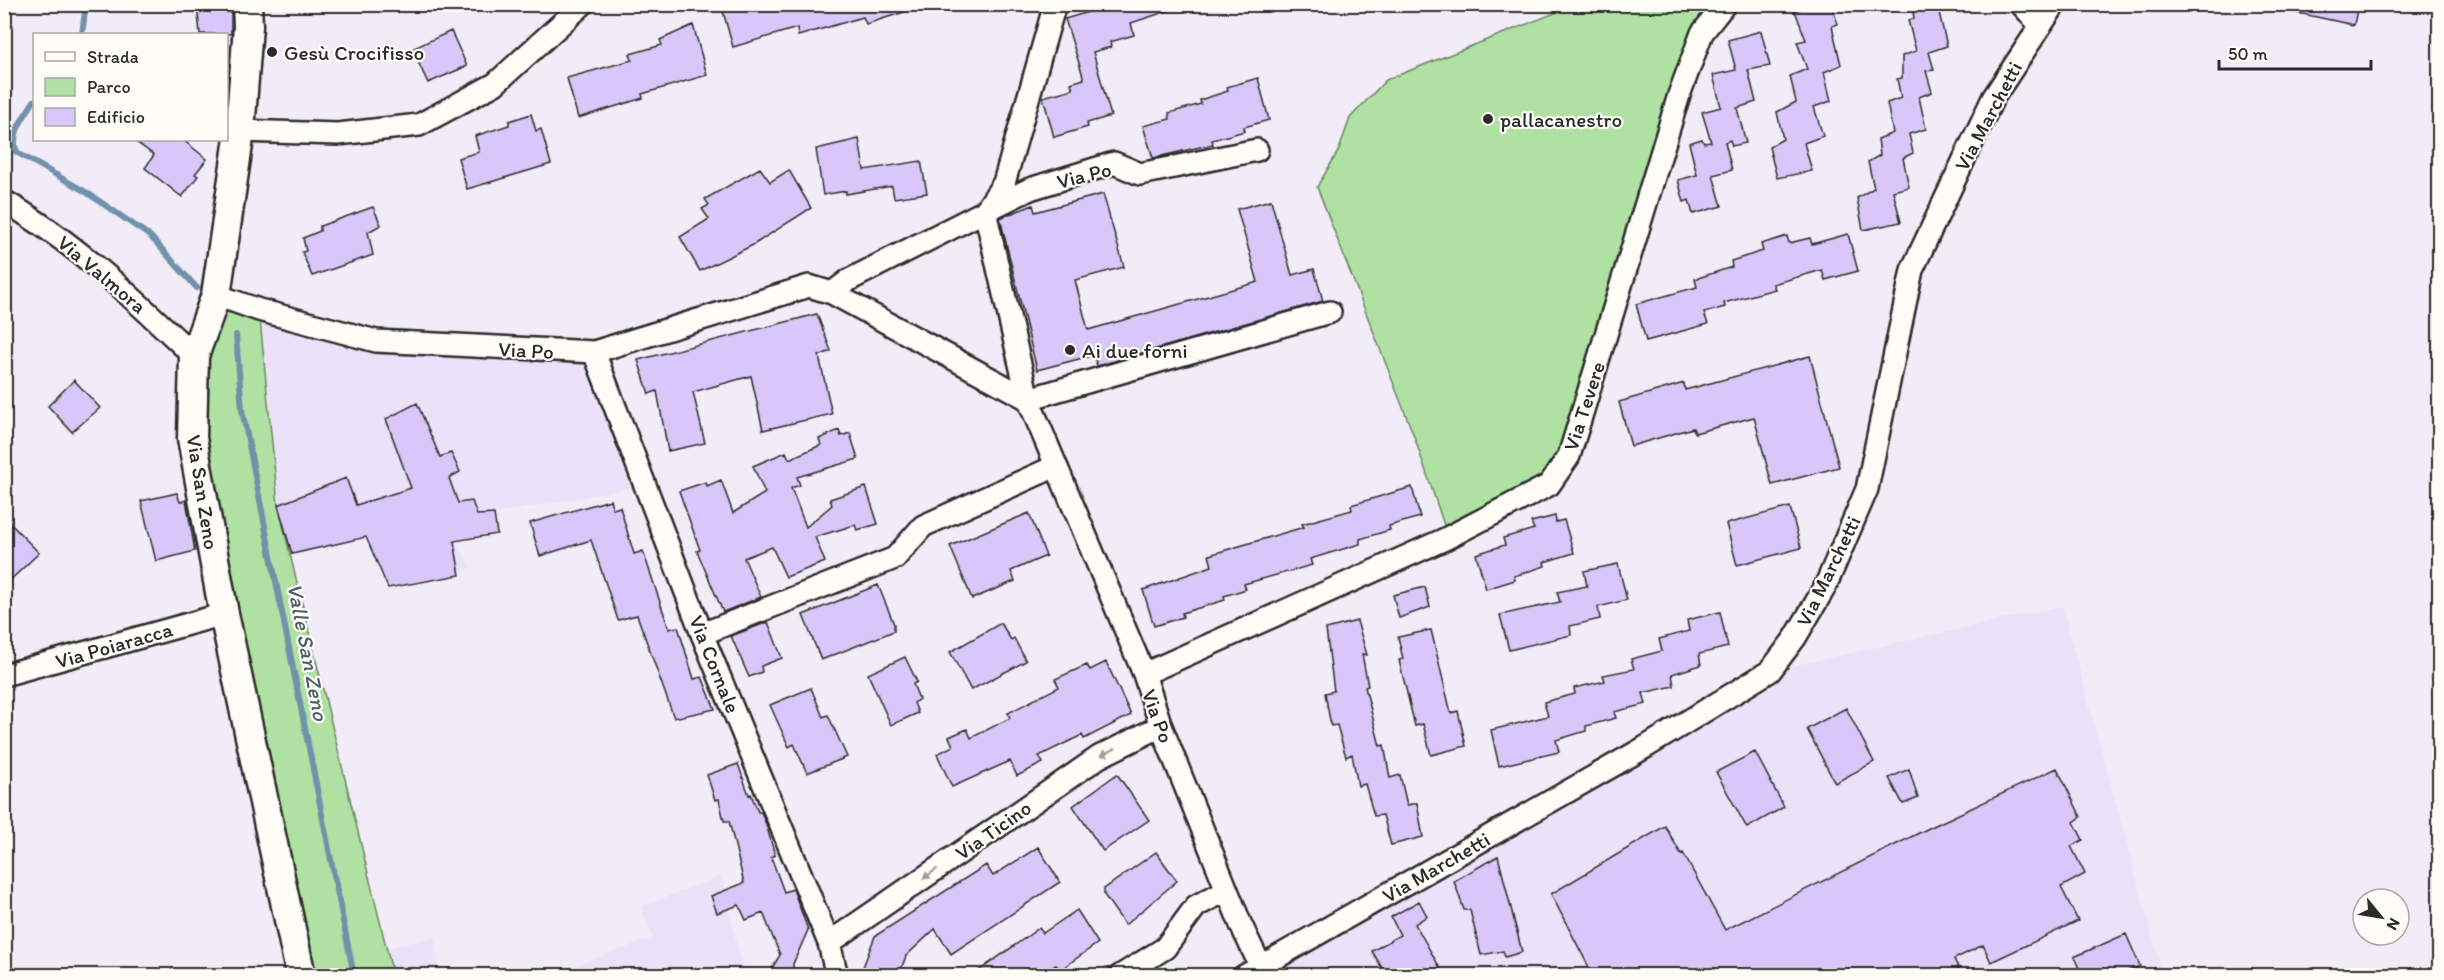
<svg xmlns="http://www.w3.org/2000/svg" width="2444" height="980" font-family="Itim,sans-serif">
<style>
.built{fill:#ebe1f8}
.green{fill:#afe2a2;stroke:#6d8666;stroke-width:1.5}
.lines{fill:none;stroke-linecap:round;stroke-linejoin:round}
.stream{stroke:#7092aa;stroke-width:6}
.building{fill:#dac7f9;stroke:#2b2b2b;stroke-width:1.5}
.street-casing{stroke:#2b2b2b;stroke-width:26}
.secondary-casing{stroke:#2b2b2b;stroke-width:33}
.street{stroke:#fdfcf7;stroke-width:21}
.secondary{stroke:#fdfcf7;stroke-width:28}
.oneway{fill:#9e9e9b}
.poi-dot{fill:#2b2b2b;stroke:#fdfcf7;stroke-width:2}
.labels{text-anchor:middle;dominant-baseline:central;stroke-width:4.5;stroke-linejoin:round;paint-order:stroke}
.poi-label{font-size:21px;fill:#2b2b2b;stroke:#fdfcf7;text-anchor:start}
.street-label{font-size:21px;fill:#2b2b2b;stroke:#fdfcf7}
.water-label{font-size:22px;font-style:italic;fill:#4e5e6a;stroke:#fdfcf7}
</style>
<rect width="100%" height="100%" fill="#f2ecf8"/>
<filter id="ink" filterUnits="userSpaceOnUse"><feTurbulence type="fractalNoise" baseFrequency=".0167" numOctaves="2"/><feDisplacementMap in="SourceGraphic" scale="12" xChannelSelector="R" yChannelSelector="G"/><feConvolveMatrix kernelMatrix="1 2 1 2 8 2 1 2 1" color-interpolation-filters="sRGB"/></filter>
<g filter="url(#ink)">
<path class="built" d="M259,310l117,31 218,11 49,133 -149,29 3,20 -42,7 17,27 -84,20 -22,-51 -74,17 -14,-49z
M2062,606l101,369 -919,1 526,-305z
M721,876l23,99 -198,1 107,-38 -12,-31z
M435,937l3,38h-45l-7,-27z"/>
<path class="green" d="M1575,5h163l-26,25 -102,286 -35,145 -124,61 -6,6 -31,-92 -97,-249 22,-37 11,-32 36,-38z
M216,295l43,15 19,195 115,470h-108l-93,-537z"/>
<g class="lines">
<path class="stream" d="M82,34l4,-30
M4,145l82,47 64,44 47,52
M17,152c-8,-18 8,-36 17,-51
M236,335l6,75 112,566"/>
</g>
<path class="building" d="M197,4h30v6l4,-1v25h-31z
M732,4h184l1,4 -51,16 -3,-7 -65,19 -1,-8 -64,19 -11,-39z
M1093,4h84v4l-46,15 3,12 -24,7 1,5 -18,5 18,64 -24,7 1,4 -34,10 -11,-40 30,-8 -2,-6 13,-4 -19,-60 30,-9z
M1813,4h18l7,20 -6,2 9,39 -17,7 7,29 -17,6 9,29 -19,7 8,28 -35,7 -8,-31 14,-8 -6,-27 19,-10 -6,-26 17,-7 -10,-27 9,-2 -11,-29z
M1912,4h25l10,42 -18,6 5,18 -8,1 6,21 -13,5 7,32 -17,5 4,19 -10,5 6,29 -16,4 8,31 -38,8 -6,-32 17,-10 -6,-26 12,-7 -2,-16 15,-6 -6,-30 14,-5 -4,-19 5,-1v-22l14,-5 -8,-31 6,-1z
M2293,4h65l-4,21 -61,-13z
M693,25l14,50 -65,19 1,4 -65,20 -11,-40 65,-18 -2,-6 32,-9 -2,-5z
M451,31l16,35 -39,17 -16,-34z
M1761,31l9,35 -22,4 8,32 -19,6 9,35 -14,3 -2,-6 -5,2 7,28 -19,5 9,31 -29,8 -4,-14 -5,2 -6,-22 19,-5 -8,-32 13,-4 2,4 7,-1 -9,-30 19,-5 -8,-32 23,-5 -8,-30z
M1258,78l11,42 -25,7 1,4 -33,9 1,4 -60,14 -10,-32 27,-7 -1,-6 32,-9 -1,-4 28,-9 -1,-4z
M531,114l5,17 5,-2 10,35 -84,25 -9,-31 21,-6 -4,-16 34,-11v-4z
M859,139l5,31 57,-9 6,32 -33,5 -2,-12 -46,8v-3l-23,4 -7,-46z
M133,140h50l24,19 -12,15 3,2 -16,21 -37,-29 9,-13z
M760,168l10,14 19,-12 22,38 -58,37 -53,26 -20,-34 29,-18 -7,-10 7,-4 -4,-6z
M1103,194l21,73 -49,13 13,50 170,-48 -21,-73 34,-9 21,75 22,-6 9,32 -226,65 -3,-11 -57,15 -37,-152 33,-13 2,7z
M373,207l8,18 -13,7 5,23 -61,21 -10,-24 4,-1 -3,-13 17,-7v-5z
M1848,234l10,37 -33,9 -3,-10 -49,14 2,5 -51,14 1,4 -21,6 4,11 -62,17 -10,-37 61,-17 -2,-8 37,-12 -1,-6 32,-10 -2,-7 26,-8 2,7 21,-5 2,6z
M817,314l14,37 -12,5 13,58 -69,16 -12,-54 -58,16 12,51 -37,8 -11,-60 -8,3 -11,-34z
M1810,356l29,111 -67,18 -18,-68 -59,16 -2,-5 -62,18 -12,-44 65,-19 1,7z
M74,380l26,28 -28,24 -24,-26z
M417,403l23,54 11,-4 9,19 -11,6 9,25 14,-2 5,14 17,-1 3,20 -43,7 6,34 -72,13 -22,-51 -74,17 -14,-49 68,-27 10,27 55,-17 -25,-69z
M839,430l2,6 9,-3 8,26 -61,18 3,8 -9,3 15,39 26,-22 -2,-6 36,-12 12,37 -21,6 -2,-5 -40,12 10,25 -39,15 -14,-30 -28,11 17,39 -38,15 -26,-61 3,-1 -21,-59 27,-9 1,4 14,-6 12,33 32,-20 -12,-27 33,-14 3,7 32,-14 -2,-6z
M1412,487l8,30 -31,9 1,4 -30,9v5l-50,15 2,6 -68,19 2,5 -22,7 1,4 -43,13 1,4 -29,9 -11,-36 69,-24 -3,-11 95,-28 -2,-3 50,-14 -1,-5z
M177,493l3,9 6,-2 9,51 -39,10 -15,-60z
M610,500l3,9 7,-2 14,47 9,-3 26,78 9,-2 16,52 8,-2 13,32 -41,9 -37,-103 -19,5 -27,-80 -51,16 -10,-33z
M1790,507l11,41 -64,17 -11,-41z
M1029,513l17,43 -35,15 4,10 -43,18 -22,-53z
M1555,516l1,6 8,-2 10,33 -30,9 1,4 -31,10 1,4 -29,9 -10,-35 29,-9 -2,-7 31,-9 -3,-7z
M4,517l35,36 -35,33z
M1618,564l9,36 -29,7 2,12 -30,7 1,9 -62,15 -9,-35 60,-13 -3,-10 30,-6 -3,-15z
M878,585l16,39v7l-73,29 -18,-45z
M1425,587l5,20 -31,11 -6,-23z
M1720,612l8,35 -29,7 2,11 -29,9 2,12 -31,7 3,11 -32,8 2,6 -30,8v5l-30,9 3,12 -60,14 -8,-36 57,-14 -4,-14 31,-8 -1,-6 31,-7 -2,-6 31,-6 -3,-10 31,-8 -3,-12 30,-8 -2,-11z
M1357,621l10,34 -5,-1 6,32 -3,1 15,59 4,-1 6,33 10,-3 7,30 10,-2 6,34 -32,8 -8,-30 -9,1 -9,-32 -7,2 -6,-32 -6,3 -9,-32 -6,1 -6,-33 9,-2 -8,-62z
M768,622l14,36 -21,8 1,6 -13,5 -18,-41z
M1001,623l10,17 3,-2 12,23 -55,29 -21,-38z
M1431,630l20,83 7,-2 8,35 -35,9 -8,-31 -8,2 -16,-66 4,-1 -5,-22z
M905,657l12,25 -4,2 6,15 -5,4 4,10 -27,12 -23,-51z
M1106,662l25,53 -47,24 -2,-4 -43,21 4,7 -26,13 -7,-15 -58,26 -15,-33 16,-8 -4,-9 18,-8 4,9 39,-20 -2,-5 51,-26 -4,-8 32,-14 3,5z
M811,688l12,29 5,-2 19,42 -40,16 -13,-29 -5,3 -19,-42z
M1846,708l28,54 -39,21 -28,-54z
M1755,752l29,55 -37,21 -31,-56z
M738,764l11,31 2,-1 7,18h3l5,12 9,31 -4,2 13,35 9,-3 15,41 -15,34 1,11h-26l12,-20 -17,-42 -17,7 -7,-15 -22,8 -6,-17 33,-13 -15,-62h-5l-5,-22 -4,1 -8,-25z
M2057,768l24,49 -7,5 9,18 -12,6 14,28 -24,13 17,34 -87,41 -8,-17 -29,14 8,16h-369l-42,-81 114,-68 16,28 2,-1 42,77 204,-102z
M1909,769l9,29 -15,6 -14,-26z
M1117,774l32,46 -46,31 -30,-45z
M1038,847l22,35 -109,72 -16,-25 -29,27 -7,19h-39l15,-39 111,-71 7,11z
M1156,852l21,29 -52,44 -21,-30v-6z
M1498,856l24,96 -17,5 -2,-6 -22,4 -11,-45h-6l-10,-29z
M1419,901l8,15 -12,8 29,51h-58l-14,-24 28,-16 -9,-18z
M1077,910l21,33 -38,27 -4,-5 -16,10h-67l66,-47 4,5z
M2126,934l14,32 -21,9h-37l-8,-18z"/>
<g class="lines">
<defs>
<path id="street" d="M2021,4l19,21
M240,131l98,3 81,-9 76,-41 88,-80
M1257,150l-117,24 -26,-11 -84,26 -45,22 43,188 302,-87
M4,201c72,42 130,98 190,155
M832,293l17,-13 136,-69 19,-28 51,-179
M216,295l43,15 117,31 218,11 215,-66 23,7 196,106 116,275 17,52 80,199 19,40
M594,352l108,282 127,309 8,33
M702,634l193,-76 28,-32 133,-60
M1144,674l301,-135 104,-54 20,-29 110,-361 23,-62 23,-29
M4,675l220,-61
M829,943l270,-186 62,-31
M1120,976l45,-28 31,-42 31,-16
M1244,976l400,-228 126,-77 25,-33 30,-51 42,-98 45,-219 81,-172 62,-94"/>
<path id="secondary" d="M247,4l1,22 -8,105 -24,164 -22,61 -2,82 32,176 77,362"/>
</defs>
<use href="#street" class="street-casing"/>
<use href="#secondary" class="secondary-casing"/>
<use href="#street" class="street"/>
<use href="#secondary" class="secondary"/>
</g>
<defs><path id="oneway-solid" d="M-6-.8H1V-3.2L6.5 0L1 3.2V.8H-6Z" transform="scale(1.5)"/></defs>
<g class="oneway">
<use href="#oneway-solid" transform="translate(1108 752) rotate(154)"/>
<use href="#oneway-solid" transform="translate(930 874) rotate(145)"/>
</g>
</g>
<g class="poi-dot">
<circle cx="272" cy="52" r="6"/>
<circle cx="1488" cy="119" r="6"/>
<circle cx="1070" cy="350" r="6"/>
</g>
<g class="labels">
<g class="poi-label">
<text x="284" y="52">Gesù Crocifisso</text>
<text x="1500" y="119">pallacanestro</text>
<text x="1082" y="350">Ai due forni</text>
</g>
<g class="street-label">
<text transform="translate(1988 116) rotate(-62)">Via Marchetti</text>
<text transform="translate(1084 175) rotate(-14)">Via Po</text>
<text transform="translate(102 274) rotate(40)">Via Valmora</text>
<text transform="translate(526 350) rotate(3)">Via Po</text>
<text transform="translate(1584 406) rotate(-72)">Via Tevere</text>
<text transform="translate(203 492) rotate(81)">Via San Zeno</text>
<text transform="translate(1828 571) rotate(-64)">Via Marchetti</text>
<text transform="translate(114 645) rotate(-16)">Via Poiaracca</text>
<text transform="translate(715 664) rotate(68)">Via Cornale</text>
<text transform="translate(1158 716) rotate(70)">Via Po</text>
<text transform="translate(993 830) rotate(-35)">Via Ticino</text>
<text transform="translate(1436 867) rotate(-30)">Via Marchetti</text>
</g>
<g class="water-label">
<text transform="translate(308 652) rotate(79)">Valle San Zeno</text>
</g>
</g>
<rect width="2444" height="980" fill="none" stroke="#fdfcf7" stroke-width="24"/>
<rect x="12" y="12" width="2420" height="956" fill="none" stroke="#2b2b2b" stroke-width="2" filter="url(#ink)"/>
<rect x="33" y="33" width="195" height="108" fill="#fdfcf7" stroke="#a9a8a5" stroke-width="1.5"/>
<rect x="45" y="52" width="30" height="9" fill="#fdfcf7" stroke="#a9a8a5" stroke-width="1.5"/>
<text x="87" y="63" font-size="18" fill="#2b2b2b">Strada</text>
<rect x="45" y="78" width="30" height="18" fill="#afe2a2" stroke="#a9a8a5" stroke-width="1.5"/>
<text x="87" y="93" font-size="18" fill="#2b2b2b">Parco</text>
<rect x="45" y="108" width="30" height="18" fill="#dac7f9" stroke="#a9a8a5" stroke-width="1.5"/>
<text x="87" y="123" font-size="18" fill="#2b2b2b">Edificio</text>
<g transform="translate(2381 917) rotate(120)"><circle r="28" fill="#fdfcf7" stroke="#a9a8a5" stroke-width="1.5"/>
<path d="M0-4.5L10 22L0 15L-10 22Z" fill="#2b2b2b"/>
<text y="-9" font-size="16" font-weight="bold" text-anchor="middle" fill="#2b2b2b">N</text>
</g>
<path d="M2219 60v9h152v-9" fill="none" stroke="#2b2b2b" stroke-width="3"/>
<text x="2228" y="60" font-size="18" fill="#2b2b2b" stroke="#fdfcf7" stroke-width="4.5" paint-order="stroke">50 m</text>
</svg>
